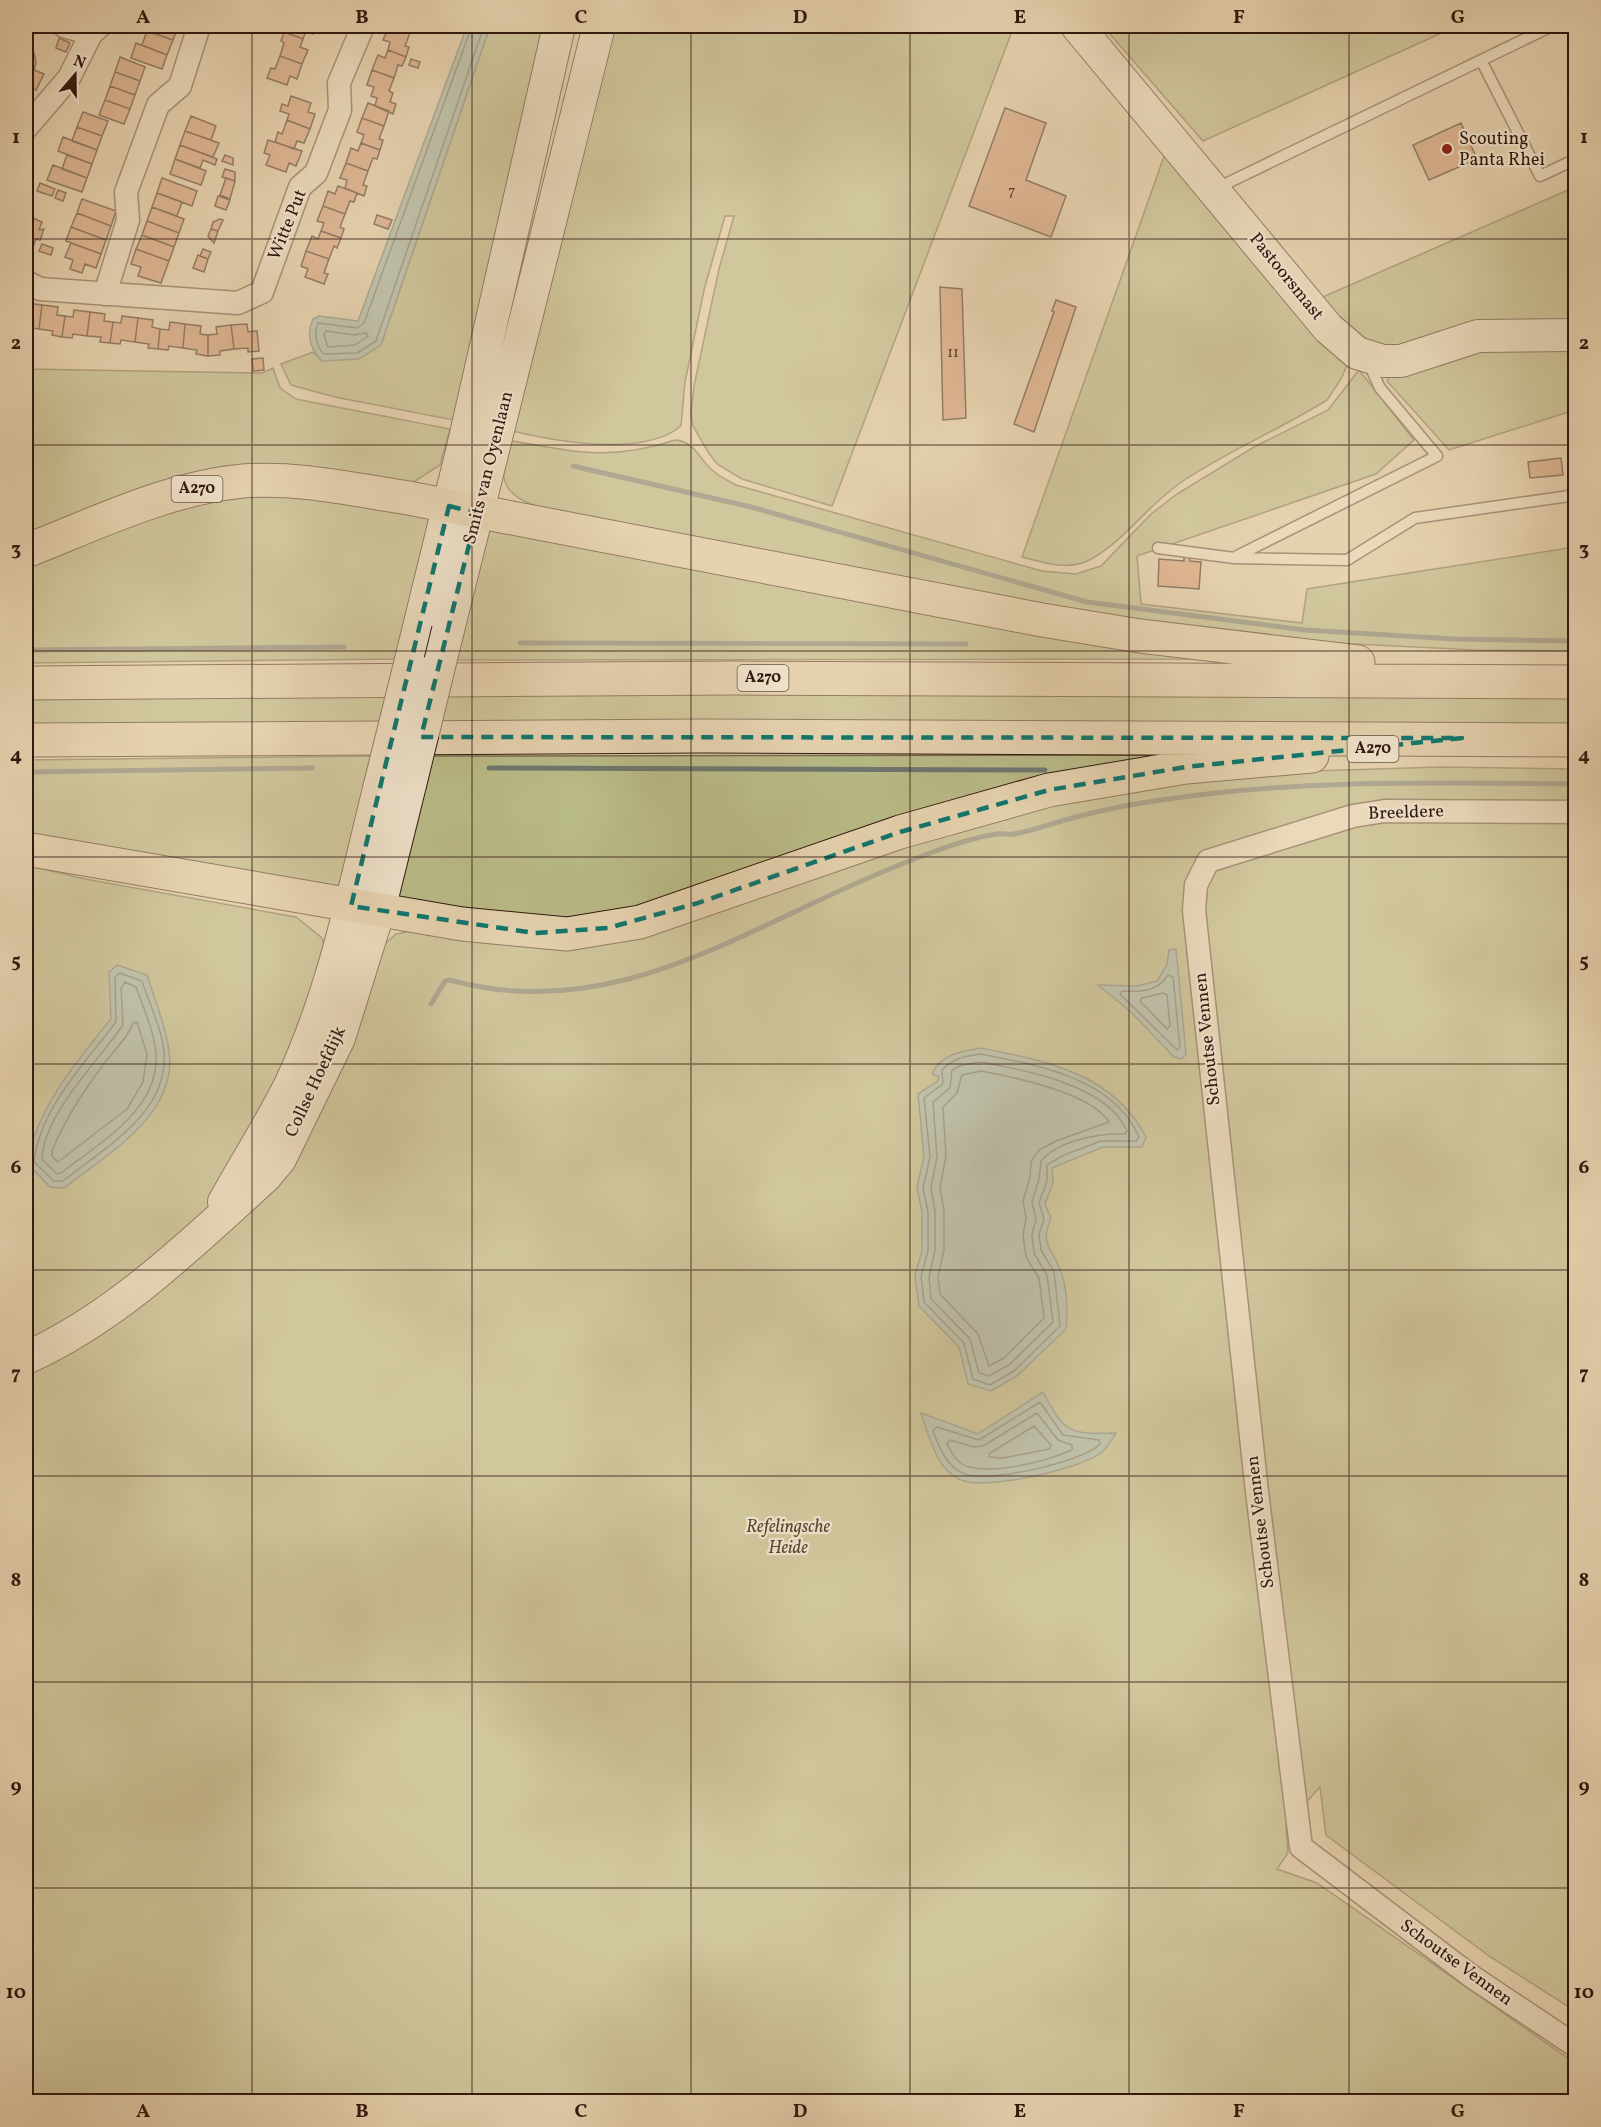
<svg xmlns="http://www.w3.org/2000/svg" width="1601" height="2127" font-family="Vollkorn,serif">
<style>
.green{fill:#b9bb87;stroke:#74694a;stroke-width:1.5}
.water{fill:#97b7b0;stroke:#6e776f;stroke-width:1.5}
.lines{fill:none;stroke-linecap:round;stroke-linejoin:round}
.shore{stroke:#64675f;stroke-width:1.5}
.stream{stroke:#6e776f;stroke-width:5}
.building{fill:#d89774;stroke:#30170e;stroke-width:1.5}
.lane-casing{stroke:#5e4636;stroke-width:13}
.street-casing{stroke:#5e4636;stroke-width:25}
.secondary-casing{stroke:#30170e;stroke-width:34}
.highway-casing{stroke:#30170e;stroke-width:35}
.lane{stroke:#efe2cb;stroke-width:10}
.street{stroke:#efe2cb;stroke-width:22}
.secondary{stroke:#efe2cb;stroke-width:32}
.highway{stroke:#e6d2af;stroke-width:33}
.secondary-bridge-casing{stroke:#30170e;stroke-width:34;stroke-linecap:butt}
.secondary-bridge{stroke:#efe2cb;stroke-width:32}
.marked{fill:none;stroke:#0f766e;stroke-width:4.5;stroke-dasharray:12 8;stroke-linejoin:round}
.grid{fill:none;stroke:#30170e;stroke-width:1.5;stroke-opacity:0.55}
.poi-dot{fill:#8f2418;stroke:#efe2cb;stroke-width:2}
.labels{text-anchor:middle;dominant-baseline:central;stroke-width:4.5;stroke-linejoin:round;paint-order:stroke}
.number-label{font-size:15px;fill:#5a3728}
.shield{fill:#efe2cb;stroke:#695447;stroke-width:1.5}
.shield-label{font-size:16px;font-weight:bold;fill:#30170e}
.poi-label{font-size:18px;fill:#30170e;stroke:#efe2cb;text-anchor:start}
.street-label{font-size:18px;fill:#30170e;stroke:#efe2cb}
.park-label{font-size:18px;font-style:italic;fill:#594832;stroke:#efe2cb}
.neatline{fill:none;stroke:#30170e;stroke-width:2}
.grid-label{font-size:20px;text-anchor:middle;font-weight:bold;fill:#30170e}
</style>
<rect width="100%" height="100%" fill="#e6d2af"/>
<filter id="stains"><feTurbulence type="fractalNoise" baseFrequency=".00333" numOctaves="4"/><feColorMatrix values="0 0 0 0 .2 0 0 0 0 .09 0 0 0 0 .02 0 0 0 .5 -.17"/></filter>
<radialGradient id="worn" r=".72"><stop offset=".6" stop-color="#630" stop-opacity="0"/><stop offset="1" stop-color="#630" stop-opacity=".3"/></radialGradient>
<path class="green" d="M490,26h59l-96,394 -118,-23 -44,-12 -10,-21 32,-12 9,9 59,-16z
M610,26h404l-182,480 -90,-27 -25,-15 -9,-12 -15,-26 -2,-13 3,-27 25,-117 15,-53h-9l-21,74 -19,92 -4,44c-38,32 -129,15 -173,4z
M1103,26h354l-254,115z
M1167,148l181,215 -7,16 -14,21c-46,29 -98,50 -144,81 -34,22 -64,67 -98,81 -20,8 -43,0 -63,-5z
M1575,187v140l-166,21h-34l-59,-48z
M1575,343v67l-126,40 -62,-69 4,-8 50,-20z
M273,368l7,20 16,11 154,30 -10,36 -25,16 -9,2 -78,-12 -302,66v-168l236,4z
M1359,370l55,70 -38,34 -239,82 4,48 161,19 5,-34 268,-42v104l-100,-1 -141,-7 -195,-21 -603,-116c-39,-13 -34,-31 -30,-66 66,11 103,22 169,0 19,1 24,18 36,29 7,7 16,11 25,16l306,86 34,3 25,-8 50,-52 26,-20 77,-47 74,-37z
M245,491l190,22 -34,146 -375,4v-102l137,-52z
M484,526l784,133 -813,1z
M26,693h1549l1,36 -1550,1z
M1224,755l-650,172 -177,-27 35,-144z
M376,756l-30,137 -320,-55v-78z
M1441,767l134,2v38l-217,14 217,-5v1195l-86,-55 -163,-121 -6,-48 -34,38 2,28 -11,16 40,14 258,180v38h-1549v-1236l59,14 211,38 26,21 4,13 57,-5 13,-12 21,-4 82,14 442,-110 87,-24 93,-19 157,-19z"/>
<path class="water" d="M467,26h23l-109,319 -22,14 -37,2c-12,-12 -16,-27 -9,-42l6,-3 39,5z
M1176,949l10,105 -4,5 -8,-2 -44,-46 -32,-26 39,1 20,-5 10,-16 2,-15z
M117,965l30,10c7,24 19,50 22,76 9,64 -62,103 -105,137l-14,-1 -23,-24c10,-55 49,-101 84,-144l-2,-47z
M981,1048c65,13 132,25 165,89l-4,10h-39l-51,21 1,15 -8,21 6,14c-11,27 -1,27 9,51 7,17 8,42 6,60l-49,47 -26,15 -23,-7 -9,-37 -40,-41 -4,-31 7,-24v-39l-5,-25 7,-30 -6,-63 20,-13 1,-4 -7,-3c9,-20 30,-23 49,-26z
M1043,1392c22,42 26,42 73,41 -4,6 -8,14 -14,19 -20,17 -112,37 -138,29 -27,-8 -35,-45 -43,-68l57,21z"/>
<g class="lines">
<path class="shore" d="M472,26l-108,297 -7,5 -39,-5c-5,10 -1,24 6,31l33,-1 19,-12 108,-315
M326,331l29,4 11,-2 2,3 -13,9 -27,2 -4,-12z
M120,973l22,8c7,22 20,48 22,71 5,61 -60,96 -101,129h-9l-20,-19c6,-54 51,-99 82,-140l-1,-45z
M1168,975l5,2 7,70 -3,3 -57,-56 2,-3c19,1 35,1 46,-16z
M125,982l11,5c7,20 18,44 20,66 4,57 -57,90 -95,120l-4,1 -15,-15c1,-44 57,-99 81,-134l-2,-37z
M1163,993l4,2 3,31 -3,3 -27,-28 2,-3z
M137,1022l10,32 -4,28 -16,27 -69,53 -6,-6v-5c12,-30 29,-56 48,-82 10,-15 27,-29 33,-46z
M981,1054c56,11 133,24 158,83l-3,4h-35l-37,14 -17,10v16l-8,22 5,16 -5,15 2,16 13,22 6,54 -46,45 -24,14 -17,-6 -9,-36 -40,-41 -3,-26 7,-25v-39l-5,-24 7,-31 -6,-59 19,-14 -1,-14c11,-12 24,-14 39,-16z
M981,1062c43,8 127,23 146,69l-2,3c-26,-1 -66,6 -84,27l-2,18 -7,23 4,17 -4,16 2,18 13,22 6,47 -44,43 -20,11 -10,-3 -9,-34 -39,-40 -2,-22 6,-27v-39l-4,-23 6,-31 -4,-55 17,-14 2,-18 10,-5z
M981,1071c32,6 110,22 128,51l-53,19 -17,9 -8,11 -1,16 -7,24 3,18 -3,16 3,22 13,21 5,40 -40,40 -15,8 -11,-32 -38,-40 -2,-17 6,-27v-39l-4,-23 6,-32 -3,-49 14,-14 5,-18z
M1040,1402l23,33 36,5 1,4c-17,18 -111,39 -135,30 -18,-6 -26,-27 -32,-43l4,-4 42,13z
M1037,1413l21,27 14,5v5c-25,11 -75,24 -103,17 -11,-2 -17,-14 -22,-23l3,-4 24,7 9,-1z
M1034,1426l17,19 -1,4 -47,9 -14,-1 1,-4z"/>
<path class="stream" d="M573,466l178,41 336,95 218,28 150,9 121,2
M520,643l446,1
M26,650l318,-3
M489,768l556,2
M26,772l286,-4
M431,1004l14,-23 5,-1c169,47 304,-59 452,-116 30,-12 63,-25 95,-30 6,-1 12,1 17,0 21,-4 42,-12 62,-17 30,-8 62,-14 92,-18 134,-20 272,-16 408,-15"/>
</g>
<path class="building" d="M150,26h25l3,1 -5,13 -26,-9z
M286,26h30l-3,8 -7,-3 -3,8 -19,-7z
M389,26l21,7 -5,13 4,1 -3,10 -18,-7 2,-8 -7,-2z
M390,26h22l-2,7z
M147,31l26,9 -6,15 -25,-10z
M284,32l19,7 -3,8 8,3 -6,14 -22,-8 4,-13 -3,-2z
M59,38l11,5 -4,9 -10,-4z
M136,43l31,12 -5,14 -31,-11z
M26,50l8,3 2,9 -2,8 10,4 -8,16 -10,-4z
M388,50l18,7 -4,9 -4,-1 -4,13 -22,-8 6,-15 7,3z
M280,56l22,8 -5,15 -7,-3 -3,9 -20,-7 4,-10 4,1z
M120,57l25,10 -5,14 -25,-9z
M411,59l9,3 -2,6 -9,-3z
M372,70l22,8 -5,13 4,2 -3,9 6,2 -3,10 -18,-8 2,-8 -6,-2 3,-9 -7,-2z
M115,72l25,9 -5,14 -25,-9z
M110,86l25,9 -5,14 -25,-9z
M291,96l20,7 -3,9 7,2 -5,15 -23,-9 2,-6 -9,-3 2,-7 6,2z
M105,100l25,9 -6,15 -25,-9z
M368,103l21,8 -5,15 -22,-8z
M1005,108l41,15 -20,57 40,16 -15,41 -82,-31z
M83,112l25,9 -6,15 -25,-9z
M191,116l25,10 -5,14 -26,-9z
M362,118l22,8 -5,13 4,1 -3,10 -19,-7 3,-8 -7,-3z
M287,120l23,9 -6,14 -7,-2 -3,8 -19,-7 3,-10 4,2z
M1461,123l16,36 -48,21 -16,-35z
M77,127l25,9 -5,14 -25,-9z
M185,131l34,12 -6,14 -33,-12z
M63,137l34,13 -5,14 -34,-13z
M268,140l34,11 -6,15 -7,-3 -3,9 -20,-7 4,-10 -6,-2z
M361,143l19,7 -3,9 -4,-1 -5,13 -22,-8 5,-15 7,3z
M180,145l37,14 -2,6 -12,-5 -3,8 -25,-9z
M67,155l25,9 -5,14 -25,-9z
M225,155l8,3v7l-11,-4z
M175,159l31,12 -5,14 -31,-11z
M346,163l22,8 -5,14 4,1 -3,10 -19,-8 2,-8 -7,-2z
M53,165l34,13 -5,14 -35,-12z
M225,169l10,3v9l-13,-4z
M162,178l35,13 -5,15 -35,-13z
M226,178l9,3 -5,18 -10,-4z
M40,183l15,6 -3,7 -15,-5z
M338,186l19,7 -3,9 -4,-1 -5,13 -22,-8 5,-15 7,3z
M58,190l8,3 -3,8 -8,-3z
M157,193l25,9 -5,14 -25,-9z
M218,196l12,4 -4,10 -11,-4z
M82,199l34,12 -5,15 -34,-13z
M323,206l22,8 -5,13 4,2 -3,9 -20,-7 3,-8 -7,-2z
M152,207l32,12 -5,14 -32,-12z
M77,213l34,13 -5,14 -35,-13z
M377,215l15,5 -4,9 -14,-5z
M28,216l14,6 -3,8 5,-1 -4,11 -4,-1 -6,16 -4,-2z
M220,219l3,1 -5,11 -7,-2 2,-7z
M147,221l32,12 -5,14 -32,-12z
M71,227l35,13 -5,14 -35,-13z
M211,229l7,2 -4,12 -6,-7z
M321,231l20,7 -4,10 -3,-2 -5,13 -23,-8 6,-15 6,3z
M142,235l32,12 -5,14 -33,-12z
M71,243l30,11 -5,14 -11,-4 -3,9 -12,-4 3,-9 -8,-3z
M42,244l11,4 -2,7 -12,-4z
M136,249l33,12 -8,22 -23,-7 3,-9 -10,-3z
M203,249l8,3 -3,7 -8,-3z
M306,251l23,8 -5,14 4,1 -4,10 -19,-7 3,-8 -7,-3z
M198,255l10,4 -4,13 -11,-4z
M940,287l22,2 4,129 -23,2z
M1056,300l20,7 -42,125 -20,-8 40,-112 -2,-1z
M27,303l15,2 -3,24 -13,-2z
M42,305l16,2 -1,8 8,1 -3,21 -10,-2 1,-4 -14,-2z
M74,310l16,2 -3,24 -14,-2 -1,4 -10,-1 3,-21 8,1z
M90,312l15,2 -1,7 9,1 -3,21 -10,-1 1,-5 -14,-1z
M122,316l16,2 -3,24 -14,-2 -1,4 -10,-1 3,-21 8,1z
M138,318l15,2 -1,7 8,2 -2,20 -10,-1 1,-4 -14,-2z
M170,322l15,2 -2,24 -14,-2 -1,4 -10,-1 2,-20 9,1z
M185,324l16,2 -1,8 8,1v21l-12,-2 1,-4 -14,-2z
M247,324l1,8 9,-1 2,20 -11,1v-4l-14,1 -3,-24z
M231,325l3,24 -14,2v4l-12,1v-21l9,-1 -1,-7z
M263,358l1,12 -11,1 -1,-12z
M1561,458l2,17 -33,3 -2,-16z
M1184,555l6,1v5l11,1 -2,27 -41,-3 1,-27 25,2z
M26,992l6,2 -6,20z"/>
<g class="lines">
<defs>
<path id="lane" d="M1481,60l59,116 36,-17
M1215,189l337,-163
M1158,548l76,10 113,2 68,-42 161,-23
M1237,556l200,-100 -57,-68 -12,-26"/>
<path id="street" d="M64,26l27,8
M26,128l43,-50 22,-44 9,-8
M26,282l14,7 198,14 24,-11 38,-105 16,-14 24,-63 -1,-27 24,-57
M105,294l23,-74 -2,-28 32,-87 22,-19 19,-60
M1576,812l-191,-1 -32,5 -145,45 -12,24 -2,25 63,582 44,355 170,129 105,70"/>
<path id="secondary" d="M1077,26l251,302 29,25 26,8h18l77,-25 98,-1
M448,630l151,-604
M410,664l53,-217 96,-421
M224,1202c22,-40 47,-78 67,-119 44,-94 64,-198 89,-298
M26,1358c91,-41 165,-114 239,-181l15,-18 59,-121 40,-128 31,-125"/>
<path id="highway" d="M26,551c69,-27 142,-63 217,-70 54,-4 107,8 160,16l639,123 98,16 218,26
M26,683l706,-5 844,4
M26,740l676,-4 874,4
M26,849l436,75 105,10 73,-12 260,-90 149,-42 137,-23 126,-11"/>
</defs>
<use href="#lane" class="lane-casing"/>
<use href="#street" class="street-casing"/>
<use href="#secondary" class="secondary-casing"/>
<use href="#highway" class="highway-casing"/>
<use href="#lane" class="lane"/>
<use href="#street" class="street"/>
<use href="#secondary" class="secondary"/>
<use href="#highway" class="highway"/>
<defs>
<path id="secondary-bridge" d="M380,785l30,-121
M410,785l38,-155"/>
</defs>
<use href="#secondary-bridge" class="secondary-bridge-casing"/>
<use href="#secondary-bridge" class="secondary-bridge"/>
</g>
<path d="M0 0H1601V2127H0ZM449,506l28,7 -56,224 1041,1 -276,29 -137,23 -149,42 -202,71 -90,25 -73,5 -184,-27z" fill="#e6d2af" fill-opacity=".55" fill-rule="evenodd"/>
<path class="marked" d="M449,506l28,7 -56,224 1041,1 -276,29 -137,23 -149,42 -202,71 -90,25 -73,5 -184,-27z"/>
<path class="grid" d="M252,26v2076M472,26v2076M691,26v2076M910,26v2076M1129,26v2076M1349,26v2076M26,239h1550M26,445h1550M26,651h1550M26,857h1550M26,1064h1550M26,1270h1550M26,1476h1550M26,1682h1550M26,1888h1550"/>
<circle class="poi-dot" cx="1447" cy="149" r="6"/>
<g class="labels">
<g class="number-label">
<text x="1012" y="191">7</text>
<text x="953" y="353">11</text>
</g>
<g class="shield">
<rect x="171.5" y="476" width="51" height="26" rx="4.5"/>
<rect x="737.5" y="665" width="51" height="26" rx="4.5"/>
<rect x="1347.5" y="736" width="51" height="26" rx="4.5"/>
</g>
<g class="shield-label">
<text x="197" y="489">A270</text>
<text x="763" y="678">A270</text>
<text x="1373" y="749">A270</text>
</g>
<g class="poi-label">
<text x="1459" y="139">Scouting<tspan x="1459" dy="21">Panta Rhei</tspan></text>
</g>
<g class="street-label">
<text transform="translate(288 225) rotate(-68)">Witte Put</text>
<text transform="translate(1286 277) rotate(51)">Pastoorsmast</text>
<text transform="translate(489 468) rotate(-76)">Smits van Oyenlaan</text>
<text transform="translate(1406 813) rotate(-2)">Breeldere</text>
<text transform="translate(1208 1039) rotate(-96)">Schoutse Vennen</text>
<text transform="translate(316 1082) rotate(-65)">Collse Hoefdijk</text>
<text transform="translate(1261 1522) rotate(-97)">Schoutse Vennen</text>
<text transform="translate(1456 1963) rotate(36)">Schoutse Vennen</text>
</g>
<g class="park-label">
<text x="788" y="1527">Refelingsche<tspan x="788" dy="21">Heide</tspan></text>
</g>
</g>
<rect width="1601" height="2127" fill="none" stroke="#e6d2af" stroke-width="66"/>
<g transform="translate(75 75) rotate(20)" stroke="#efe2cb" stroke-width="4.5" paint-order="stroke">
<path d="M0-4.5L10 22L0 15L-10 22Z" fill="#30170e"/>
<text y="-9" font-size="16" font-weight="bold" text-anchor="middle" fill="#30170e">N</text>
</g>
<rect x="33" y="33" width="1535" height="2061" class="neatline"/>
<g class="grid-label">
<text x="143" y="23">A</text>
<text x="362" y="23">B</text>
<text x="581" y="23">C</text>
<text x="800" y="23">D</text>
<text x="1020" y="23">E</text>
<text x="1239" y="23">F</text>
<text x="1458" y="23">G</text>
<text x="16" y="143">1</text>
<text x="1584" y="143">1</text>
<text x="16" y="349">2</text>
<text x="1584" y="349">2</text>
<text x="16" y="555">3</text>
<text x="1584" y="555">3</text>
<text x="16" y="761">4</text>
<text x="1584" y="761">4</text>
<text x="16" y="967">5</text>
<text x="1584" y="967">5</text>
<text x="16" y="1173">6</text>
<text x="1584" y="1173">6</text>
<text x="16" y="1379">7</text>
<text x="1584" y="1379">7</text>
<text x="16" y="1586">8</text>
<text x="1584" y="1586">8</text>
<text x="16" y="1792">9</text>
<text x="1584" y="1792">9</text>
<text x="16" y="1998">10</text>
<text x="1584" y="1998">10</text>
<text x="143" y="2117">A</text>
<text x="362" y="2117">B</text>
<text x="581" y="2117">C</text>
<text x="800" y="2117">D</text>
<text x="1020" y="2117">E</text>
<text x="1239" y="2117">F</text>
<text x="1458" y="2117">G</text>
</g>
<rect width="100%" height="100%" filter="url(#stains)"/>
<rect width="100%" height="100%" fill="url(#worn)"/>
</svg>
